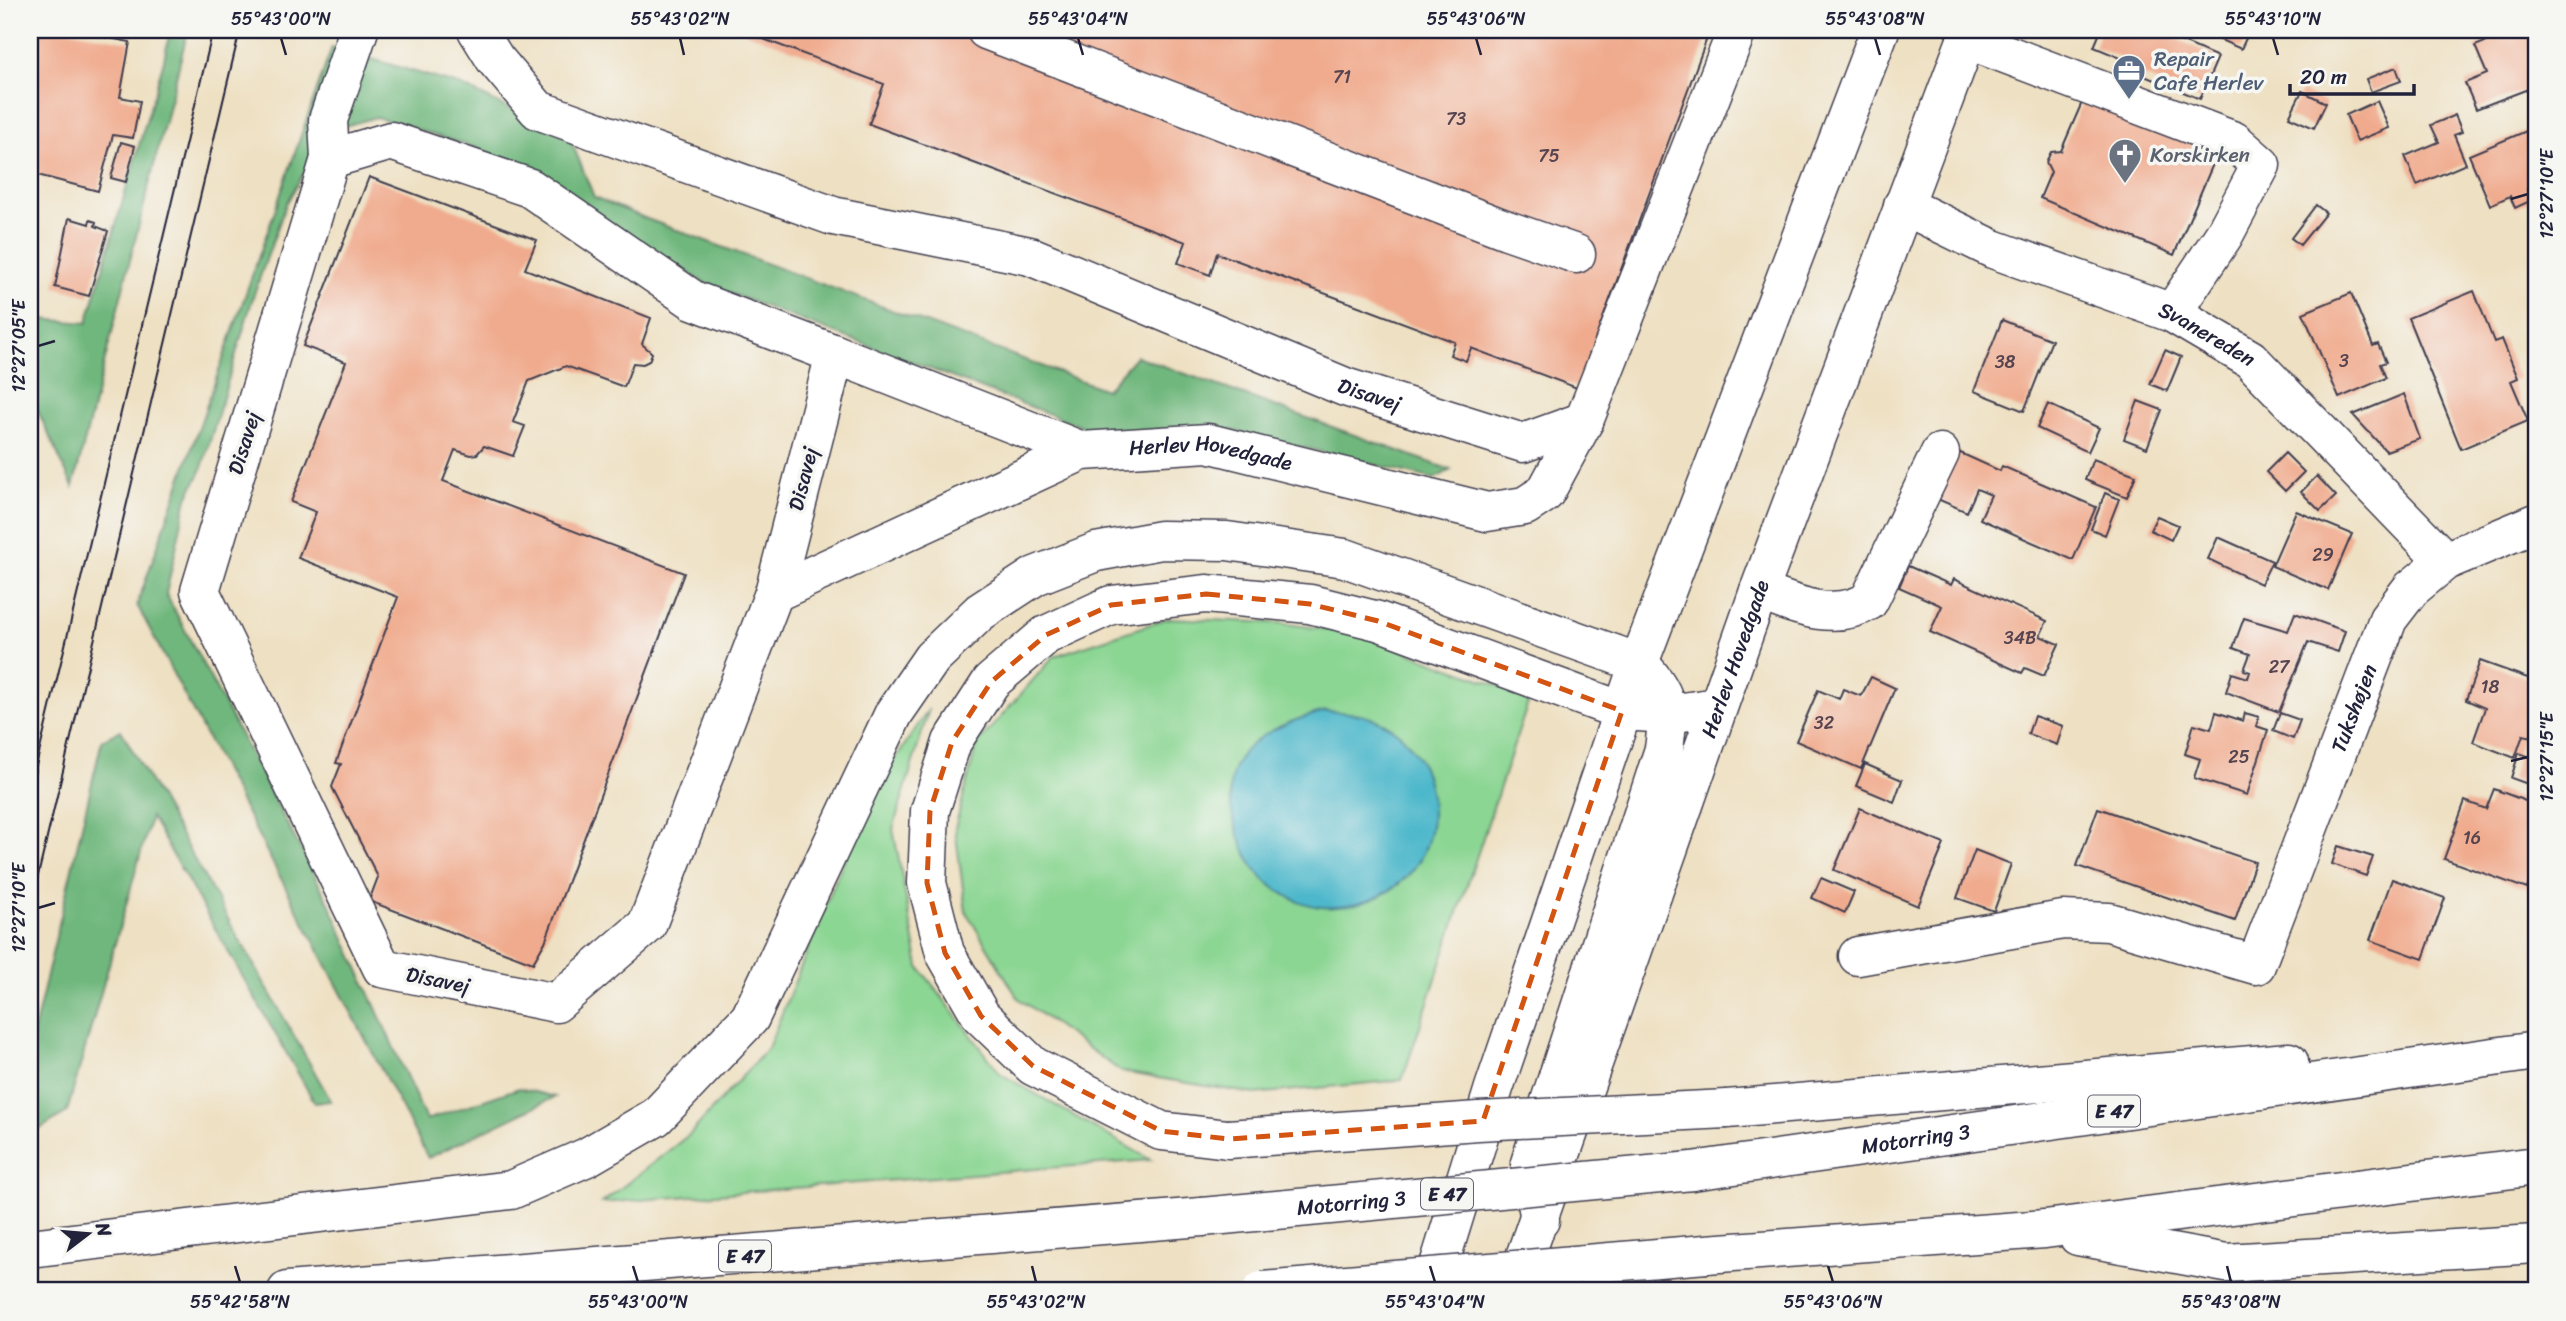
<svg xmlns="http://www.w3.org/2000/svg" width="2566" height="1321" font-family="Sriracha,sans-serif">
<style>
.green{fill:#8bd693;stroke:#567c67;stroke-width:2}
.forest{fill:#70b77d;stroke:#496c5c;stroke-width:2}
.water{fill:#4eb8cb;stroke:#386d83;stroke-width:2}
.building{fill:#f0ab8e}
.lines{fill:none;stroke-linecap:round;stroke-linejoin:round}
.minor-casing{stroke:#413e4f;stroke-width:41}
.major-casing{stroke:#413e4f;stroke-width:41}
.highway-casing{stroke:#413e4f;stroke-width:41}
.minor{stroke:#fff;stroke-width:38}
.major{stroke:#fff;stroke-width:38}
.highway{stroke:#fff;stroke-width:38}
.tram{stroke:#22223b;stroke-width:2}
.highway-bridge-casing{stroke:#413e4f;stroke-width:41;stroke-linecap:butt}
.highway-bridge{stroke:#fff;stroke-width:38}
.marked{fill:none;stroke:#d45411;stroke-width:5;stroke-dasharray:14 9;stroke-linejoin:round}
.ticks{fill:none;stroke:#22223b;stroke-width:2.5}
.labels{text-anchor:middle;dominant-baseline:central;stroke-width:7;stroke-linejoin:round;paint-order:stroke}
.number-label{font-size:18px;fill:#564450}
.shield{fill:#f6f6f2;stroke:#626272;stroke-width:2}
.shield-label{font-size:19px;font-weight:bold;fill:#22223b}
.service-label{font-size:21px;fill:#4e5e75;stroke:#f6f6f2;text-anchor:start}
.worship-label{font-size:21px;fill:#5b616d;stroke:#f6f6f2;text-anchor:start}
.street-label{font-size:21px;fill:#22223b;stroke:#f6f6f2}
.neatline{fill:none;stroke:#22223b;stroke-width:2.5}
.ticks-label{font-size:18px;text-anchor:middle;fill:#22223b}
</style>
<rect width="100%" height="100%" fill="#f6f6f2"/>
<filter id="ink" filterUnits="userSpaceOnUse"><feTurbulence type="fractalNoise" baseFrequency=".0143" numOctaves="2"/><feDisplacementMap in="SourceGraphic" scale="14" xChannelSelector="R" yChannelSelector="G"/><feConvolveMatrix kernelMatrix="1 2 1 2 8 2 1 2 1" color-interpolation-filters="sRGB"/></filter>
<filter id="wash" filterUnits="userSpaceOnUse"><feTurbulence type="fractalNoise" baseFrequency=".00686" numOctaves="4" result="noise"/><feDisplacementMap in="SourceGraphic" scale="28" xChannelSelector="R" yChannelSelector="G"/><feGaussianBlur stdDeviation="1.57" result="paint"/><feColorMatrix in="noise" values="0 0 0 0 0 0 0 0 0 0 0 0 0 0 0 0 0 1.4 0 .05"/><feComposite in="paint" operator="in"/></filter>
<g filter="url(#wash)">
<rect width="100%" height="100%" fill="#eee0c2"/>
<path class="green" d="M1169,618l110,5 76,10 175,64 -128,383 -148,14 -132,-22 -104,-74 -52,-86 -11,-84 22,-84 77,-88z
M929,709l-36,120 26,138 82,107 150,86 -549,43 88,-69 78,-86 101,-250z"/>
<path class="forest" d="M170,30h18l-115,457 -43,-93v-95l10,20 47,4 77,-263z
M332,47l130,39 108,52 24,59 53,22 459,171 30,-34 315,114 -17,9 -212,-51 -125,4 -389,-147 -100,-62 -65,-46 -70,-30 -97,-30 -48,14 -42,73 -32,90 -53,177 -14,27 -21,96 163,309 97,217 93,-32 36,9 -127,61 -291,-553z
M121,730l210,371 -16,2 -164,-286 -84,295 -37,23v-87l72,-308z"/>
<path class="water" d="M1326,711c20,1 39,3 57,12 51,26 65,105 29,148 -20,23 -46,34 -75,36 -27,3 -57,-11 -76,-31 -13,-13 -20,-34 -26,-52 -22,-72 31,-98 91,-113z"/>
<g id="blocks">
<path class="building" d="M30,30h37l63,12 -10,55 20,4 -7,37 -20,-3 -15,56 -68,-18v-85l4,-8 -4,-1z
M739,30h971l-133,358 -106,-40 -5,13 -16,-6 5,-13 -238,-89 -7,22 -32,-12 8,-21 -317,-118 15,-40z
M2101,30h64l-1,4 54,23 -18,42 -63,-26 3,-7 -46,-19z
M2198,30h52l-9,19z
M2514,30h22v56l-60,23 -11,-26 22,-9 -12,-28z
M2396,67l5,14 -30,11 -5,-13z
M2302,91l24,12 -12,25 -25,-11z
M2083,100l111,40 -3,7 25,10 -42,98 -134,-57 11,-26 -5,-10 5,-10 10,-1z
M2377,101l12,27 -32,13 -11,-26z
M2455,115l7,17 -8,3 12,29 -49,21 -12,-29 34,-14 -8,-17z
M2536,127v58l-9,4 5,11 -17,8 -5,-12 -20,9 -21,-50z
M121,142l14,4 -9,36 -15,-4z
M369,177l168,63 -12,29 126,49 -9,26 10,9 -3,8 -6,3 -10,-1 -9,24 -58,-21 -37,15 -16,41 12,4 -12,30 -29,-10 -7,8 -6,1 -16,-5 -12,31 241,92 -139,369 -12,21 -164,-62 9,-24 -46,-90 9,-23 -5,-1 62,-166 -100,-39 18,-46 -25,-10 55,-140 -43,-16z
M2316,205l10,8 -26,32 -9,-7z
M69,218l20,6 1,-4 6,2 -1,4 13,5 -19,65 -34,-9z
M2474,291l20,51 8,-3 16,39 -7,3 17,40 -67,28 -53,-131z
M2351,293l22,53 5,-2 8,18 -6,2 6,14 -47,20 -36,-85z
M2002,320l50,20 -28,71 -50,-20z
M2165,350l16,7 -14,34 -17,-7z
M2404,394l16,45 -34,12 -33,-36z
M2138,401l24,9 -15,38 -23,-9z
M2048,404l51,24 -11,24 -51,-24z
M1956,451l44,20 2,-5 94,41 -23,53 -93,-41 11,-24 -14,-6 -10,23 -32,-14z
M2285,453l19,19 -19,19 -19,-19z
M2093,459l43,16 -9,22 -42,-17z
M2317,476l19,20 -16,15 -19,-19z
M2105,493l14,6 -14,36 -14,-6z
M2296,511l56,23 -24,56 -56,-24z
M2157,516l21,9 -7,15 -21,-10z
M2218,537l54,24 -11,23 -53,-25z
M1908,566l43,19 3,-6 93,42 -7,15 19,8 -15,32 -19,-8 -3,5 -92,-41 12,-26 -43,-19z
M2295,613l50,18 -7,21 -30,-10 -29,70 -53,-20 6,-19 16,5 2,-6 -6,-2 6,-16 -17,-6 11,-30 44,13z
M2480,661l56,20v57l-13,-3 -8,23 -42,-16 12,-34 -19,-8z
M1871,677l24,11 -34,81 -65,-28 22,-51 21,9 4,-10 18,7z
M2216,712l27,9 2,-8 14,4 -3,9 12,4 -21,65 -53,-17 6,-19 -15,-5 9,-30 17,5z
M2280,713l20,7 -7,19 -20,-8z
M2034,716l29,10 -6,19 -29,-11z
M2519,753l17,6v28l-25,-9z
M1865,764l37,16 -8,22 -38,-16z
M2494,789l42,16v58l-9,26 -83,-30 21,-58 21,8z
M1860,808l84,36 -26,62 -84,-36z
M2098,808l157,54 -20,59 -158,-55z
M2338,846l35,11 -7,19 -34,-12z
M1975,850l36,14 -17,47 -37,-13z
M1821,878l33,14 -9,21 -33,-15z
M2392,879l53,19 -22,61 -53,-19z"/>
</g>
</g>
<g filter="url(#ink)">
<use href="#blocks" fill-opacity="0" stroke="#413e4f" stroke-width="2"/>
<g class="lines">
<defs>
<g id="minor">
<path id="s1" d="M477,30l18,29 43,51 295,106 197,40 315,131 178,56 61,-22"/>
<path d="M986,30l521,200 69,24"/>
<path d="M1966,39l268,102 27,24 -37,70 -52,78"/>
<path d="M391,141l139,47 163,112 142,54 -61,239 -127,332 -91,78 -174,-35 -182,-377 130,-432z"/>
<path d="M330,159l-2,-39 31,-90"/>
<path id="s2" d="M1903,205l90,44 179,64 78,46 195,202"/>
<path d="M835,354l247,97"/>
<path d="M1759,591c36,14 74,31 110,10l71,-148"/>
<path id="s3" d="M774,593l308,-142 126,-8 279,69 38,-6 20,-13 39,-72 153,-391"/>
<path id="s4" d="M1858,956l205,-36 46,2 147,43 132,-346 23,-30 34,-28 91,-38"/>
</g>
<g id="major">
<path d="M1431,1291l63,-203 145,-425 241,-633"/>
<path id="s5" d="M1513,1291l246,-700 211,-561"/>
</g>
<g id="highway">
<path d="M1727,1109l562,-47"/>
<path d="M1228,1139l-67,-8 -128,-65 -52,-50 -36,-63 -18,-70 3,-72 22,-69 39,-60 55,-47 65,-30 95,-11 104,10 68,17 244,90 47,3 48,-7"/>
<path id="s6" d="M1692,1171l844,-120"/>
<path d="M2078,1236l148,27 310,-19"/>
<path d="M30,1248l481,-58 76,-33 69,-40 94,-99 144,-305 38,-55 48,-46 55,-36 61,-24 65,-12 66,1 118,17 294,105c29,32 31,43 25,86l-134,414 10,57"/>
<path d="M1706,1254l339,-25 491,-63"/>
<path d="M287,1291l915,-74"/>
</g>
</defs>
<use href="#minor" class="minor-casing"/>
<use href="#major" class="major-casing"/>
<use href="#highway" class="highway-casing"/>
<use href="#minor" class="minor"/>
<use href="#major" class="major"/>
<use href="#highway" class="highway"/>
<path class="tram" d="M30,791l183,-761
M30,909l210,-879"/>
<defs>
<g id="highway-bridge">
<path d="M1228,1139l250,-18 249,-12"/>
<path id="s7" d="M1202,1217l490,-46"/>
<path d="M1262,1291l444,-37"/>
</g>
</defs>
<use href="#highway-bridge" class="highway-bridge-casing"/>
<use href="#highway-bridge" class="highway-bridge"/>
</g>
</g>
<path class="marked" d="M1206,594l104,10 68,17 244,90 -139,410 -255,18 -67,-8 -128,-65 -52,-50 -36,-63 -18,-70 3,-72 22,-69 39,-60 55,-47 65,-30z"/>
<path class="ticks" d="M281,38l5,17M680,38l4,17M1078,38l5,17M1476,38l5,17M1875,38l5,17M2273,38l5,17M2511,199l17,-5M38,346l17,-5M2511,761l17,-4M38,908l17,-5M235,1266l5,16M633,1266l5,16M1032,1266l4,16M1430,1266l5,16M1828,1266l5,16M2227,1266l4,16"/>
<defs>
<symbol id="office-pin" viewBox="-11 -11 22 30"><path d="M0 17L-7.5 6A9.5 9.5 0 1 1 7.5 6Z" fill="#5c6f8a" stroke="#f6f6f2"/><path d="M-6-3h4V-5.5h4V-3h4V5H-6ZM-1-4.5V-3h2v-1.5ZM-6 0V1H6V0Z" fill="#fff"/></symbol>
<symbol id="church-pin" viewBox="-11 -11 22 30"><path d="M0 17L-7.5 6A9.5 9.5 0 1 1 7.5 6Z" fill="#6b7280" stroke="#f6f6f2"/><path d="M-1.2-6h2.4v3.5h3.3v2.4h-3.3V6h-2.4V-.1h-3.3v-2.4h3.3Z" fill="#fff"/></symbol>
</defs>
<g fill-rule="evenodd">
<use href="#office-pin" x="2110" y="52" width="38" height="52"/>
<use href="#church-pin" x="2106" y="136" width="38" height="52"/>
</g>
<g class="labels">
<g class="number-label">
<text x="1342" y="77">71</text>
<text x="1456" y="119">73</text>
<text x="1549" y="156">75</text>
<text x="2344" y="361">3</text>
<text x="2005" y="362">38</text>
<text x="2323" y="555">29</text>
<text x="2020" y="638">34B</text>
<text x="2279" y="667">27</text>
<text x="2490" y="687">18</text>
<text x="1824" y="723">32</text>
<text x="2239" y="757">25</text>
<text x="2472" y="838">16</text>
</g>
<g class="shield">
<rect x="2088" y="1095.5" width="52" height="31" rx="5"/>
<rect x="1421" y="1178.5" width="52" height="31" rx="5"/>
<rect x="719" y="1240.5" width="52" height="31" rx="5"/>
</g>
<g class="shield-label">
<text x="2114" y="1111">E 47</text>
<text x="1447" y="1194">E 47</text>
<text x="745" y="1256">E 47</text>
</g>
<g class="service-label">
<text x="2154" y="59">Repair<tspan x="2154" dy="24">Cafe Herlev</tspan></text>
</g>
<g class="worship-label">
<text x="2150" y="155">Korskirken</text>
</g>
<g class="street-label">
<text stroke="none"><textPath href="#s2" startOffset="331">Svanereden</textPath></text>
<text stroke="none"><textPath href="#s1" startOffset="982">Disavej</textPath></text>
<text transform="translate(244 443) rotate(-73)">Disavej</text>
<text stroke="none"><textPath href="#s3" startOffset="469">Herlev Hovedgade</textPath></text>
<text transform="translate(803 479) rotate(-76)">Disavej</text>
<text stroke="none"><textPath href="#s5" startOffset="670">Herlev Hovedgade</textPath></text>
<text stroke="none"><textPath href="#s4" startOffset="682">Tukshøjen</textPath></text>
<text transform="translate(438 980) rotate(11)">Disavej</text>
<text stroke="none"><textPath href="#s6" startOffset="226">Motorring 3</textPath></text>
<text stroke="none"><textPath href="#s7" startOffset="150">Motorring 3</textPath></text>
</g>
</g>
<rect width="2566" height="1321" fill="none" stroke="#f6f6f2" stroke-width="77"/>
<g transform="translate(88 1234) rotate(74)" stroke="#f6f6f2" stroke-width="5" paint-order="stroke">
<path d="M0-5L12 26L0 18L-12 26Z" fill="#22223b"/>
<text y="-10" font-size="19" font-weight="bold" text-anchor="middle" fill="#22223b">N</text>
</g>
<path d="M2290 84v10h124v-10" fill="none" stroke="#22223b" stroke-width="3.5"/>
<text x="2300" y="84" font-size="21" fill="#22223b" stroke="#f6f6f2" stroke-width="5" paint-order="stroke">20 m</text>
<rect x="38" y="38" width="2490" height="1244" class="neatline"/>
<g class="ticks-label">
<text x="281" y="25">55°43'00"N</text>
<text x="680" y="25">55°43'02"N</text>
<text x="1078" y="25">55°43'04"N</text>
<text x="1476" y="25">55°43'06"N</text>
<text x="1875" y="25">55°43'08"N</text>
<text x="2273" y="25">55°43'10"N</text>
<text transform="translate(2547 194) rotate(-90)" y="6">12°27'10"E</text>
<text transform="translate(19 346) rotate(-90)" y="6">12°27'05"E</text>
<text transform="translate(2547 757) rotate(-90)" y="6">12°27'15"E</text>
<text transform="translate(19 908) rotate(-90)" y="6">12°27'10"E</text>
<text x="240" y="1308">55°42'58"N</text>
<text x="638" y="1308">55°43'00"N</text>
<text x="1036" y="1308">55°43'02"N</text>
<text x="1435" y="1308">55°43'04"N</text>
<text x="1833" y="1308">55°43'06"N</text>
<text x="2231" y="1308">55°43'08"N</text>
</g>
</svg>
